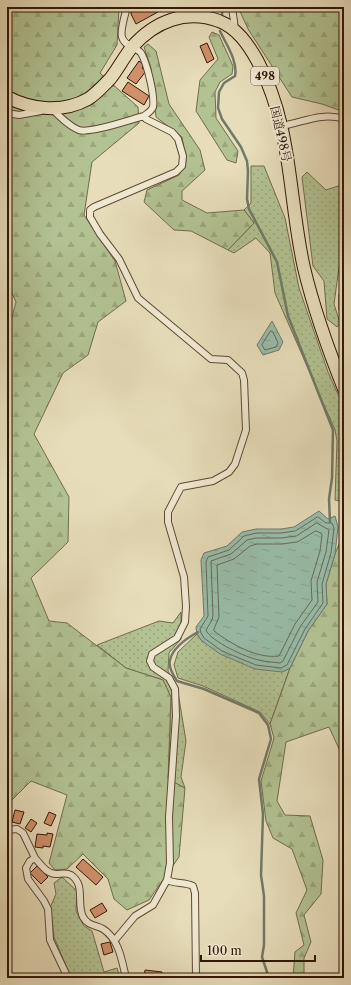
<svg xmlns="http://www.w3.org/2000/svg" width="351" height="985" font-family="'Libre Caslon Text','Noto Serif JP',serif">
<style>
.grass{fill:url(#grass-dots);stroke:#726c4c}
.forest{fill:url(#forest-firs);stroke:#726c4c}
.water{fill:url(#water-ripples);stroke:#707a69}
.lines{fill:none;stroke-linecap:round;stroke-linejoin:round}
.shore{stroke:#666a58;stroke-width:1}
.stream{stroke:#707a69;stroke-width:2.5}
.building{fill:#d0906a;stroke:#331607}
.street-casing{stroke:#604834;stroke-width:8}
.highway-casing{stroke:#331607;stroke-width:14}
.street{stroke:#efe9d2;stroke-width:6}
.highway{stroke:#e7ddba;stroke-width:12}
.labels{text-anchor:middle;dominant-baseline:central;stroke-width:4;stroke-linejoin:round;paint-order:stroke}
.shield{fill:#efe9d2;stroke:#6b5544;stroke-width:1}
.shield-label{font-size:11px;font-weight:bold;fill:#331607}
.street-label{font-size:12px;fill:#331607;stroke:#efe9d2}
</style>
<defs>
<pattern id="grass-dots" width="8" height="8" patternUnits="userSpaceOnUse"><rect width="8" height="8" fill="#b2c292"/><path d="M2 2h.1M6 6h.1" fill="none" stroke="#9aa67c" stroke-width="1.8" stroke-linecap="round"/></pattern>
<pattern id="forest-firs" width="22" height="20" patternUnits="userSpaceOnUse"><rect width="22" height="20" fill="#b2c292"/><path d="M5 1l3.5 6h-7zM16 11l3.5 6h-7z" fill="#9aa67c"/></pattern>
<pattern id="water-ripples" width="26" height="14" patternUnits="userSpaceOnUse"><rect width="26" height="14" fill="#98bdaa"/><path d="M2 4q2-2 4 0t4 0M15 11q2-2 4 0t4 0" fill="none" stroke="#83a291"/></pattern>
</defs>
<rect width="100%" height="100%" fill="#e7ddba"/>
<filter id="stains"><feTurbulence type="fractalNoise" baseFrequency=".005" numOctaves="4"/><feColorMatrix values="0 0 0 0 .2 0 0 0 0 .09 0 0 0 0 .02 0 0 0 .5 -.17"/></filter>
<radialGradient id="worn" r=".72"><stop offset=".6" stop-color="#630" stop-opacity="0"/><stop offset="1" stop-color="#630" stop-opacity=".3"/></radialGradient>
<path class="grass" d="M251,166h13l21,52 14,70 29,84 16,36v94l-9,-2 2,-59 -2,-11 -60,-137 -5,-40 -14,-15 -22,15 -6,-3 26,-27 -10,-13 7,-7z
M307,172l19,18 15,-5 3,-6v84l-5,4 -5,37 6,19 -3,4 -10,-8 -3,-38 -11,-15 -11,-89z
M181,612v27l-12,14 -1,18 9,15 9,55 -5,36 4,11 -17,-8 3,-82 -8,-18 -37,-12 -29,-23 62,-24 14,2z
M197,634l5,7 80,31 8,-4 -20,56 -10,-12 -57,-26 -25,-8 -4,-13 4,-13z
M62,877l15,14 -1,20 8,15 8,5 12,41 13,-4 3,10h-49l-17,-41 -4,-29 6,-14 -2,-11z"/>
<path class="forest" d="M7,7h112l-2,38 -17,28 38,34 1,16 -47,39 -8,53 31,46 11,40 -28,21 -10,33 -25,18 -29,61 35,63 -1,45 -37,36 18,43 18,2 59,45 37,12 8,17 -3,82 17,9 -6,69 -30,43 -22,10 -13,-11 -6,-20 -25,-25 -16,15 -12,1 -6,-7 18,-68 -36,-14 -24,24v-476l3,-4 6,-23 -5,-11h-4z
M238,7h106v105l-22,-8 -30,-7 -44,-68z
M212,32l7,3 14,31 -1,8 -12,8 -5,10 1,26 22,33 -2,12 -9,-3 -31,-49 4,-31 18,-21 -9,-22z
M148,44l8,7 13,53 31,46 5,20 -23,21v9l25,13 37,-3 10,13 -26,27 -37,-19 -17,-1 -30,-28 3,-12 32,-15 7,-13 -4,-25 -26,-20 -5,-49 -7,-21z
M344,532v220l-4,-1 -11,-24 -43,15 -9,59 8,14 25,1 13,44 -2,34 -17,21 7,27 -7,16v20h-11l2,-26 9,-7 -8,-32 11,-23 -15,-41 -19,-11 -7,-17 -5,-40 13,-43 -4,-14 20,-56 18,-37 19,-27 -1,-20 9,-30z"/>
<path class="water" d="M272,321l11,21 -4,8 -16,5 -6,-10z
M319,511l9,8 7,-3 3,11 -3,27 -9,30 1,20 -19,27 -18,37 -8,4 -27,-3 -35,-15 -18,-13 -5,-7 -1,-7 8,-11 -3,-56 3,-7 23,-7 15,-14 14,-3h25l13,-2z"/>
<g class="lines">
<path class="shore" d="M271,331l2,1 5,11 -2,4 -11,3 -3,-5z
M318,517l8,6h6l2,5 -3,25 -9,31 1,19 -18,26 -18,36 -6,3 -25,-3 -34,-14 -18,-13 -3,-5 -1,-4 8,-13 -2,-54 2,-5 21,-7 15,-14 12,-3h25l14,-2z
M317,523l12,7 -3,22 -9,30 1,20 -18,25 -17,34 -3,2c-7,-1 -14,-1 -21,-3 -12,-2 -49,-19 -53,-30l6,-10 1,-4 -2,-55 20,-7 16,-14 9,-2h25l15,-2z
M316,531l5,2 1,2 -2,16 -9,30 1,19 -17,24 -16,32c-22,3 -48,-12 -65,-25v-2l5,-12 -2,-52 17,-6 16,-13 7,-2h25l15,-2z"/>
<path class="stream" d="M222,14l1,-7
M220,31c6,13 18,30 15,45l-11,7 -5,9 -1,16 4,11 19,28 6,14 1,10 -1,28 2,10 28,53 11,54 45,114 -1,48 -3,21 1,23
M198,632c-11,6 -25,15 -28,28 -2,7 3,15 7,21l27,8 55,24 9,12 3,14 -12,40 4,35 -2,61 3,21v49l-2,12 7,21"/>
</g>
<path class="building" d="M132,7h35l-31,17 -5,-10z
M207,43l7,16 -7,4 -7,-17z
M139,61l5,4 -2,3 4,3 -10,13 -9,-6z
M128,82l21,14 -5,9 -22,-14z
M339,294h5v16h-5z
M15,810l9,2 -4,12 -8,-2z
M49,812l7,3 -5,11 -7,-3z
M31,819l6,4 -6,9 -6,-4z
M47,833l6,1 -3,13 -7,-1v2l-8,-1 2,-13 10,1z
M83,859l20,18 -7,8 -20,-18z
M37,866l11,11 -7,7 -11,-11z
M102,903l5,8 -12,7 -5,-8z
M110,942l3,10 -9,3 -3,-11z
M145,970l17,2 -1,6h-17z"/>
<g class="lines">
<defs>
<path id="street" d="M232,7l3,22
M52,109c8,8 17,17 27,21 10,4 53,-11 65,-14 3,-3 7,-4 9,-9 2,-11 -6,-44 -12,-54 -5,-6 -17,-7 -19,-16 -2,-7 3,-22 5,-30
M7,113l12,2 22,-4
M282,126c22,-4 40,-14 62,-7
M7,830l10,-1 6,4 12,25
M167,880c8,4 18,2 26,6l2,7 1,85
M115,940l20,-24 18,-11 14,-25 3,-17 -1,-46 7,-101 -1,-27 -6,-11 -16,-11 -3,-6 2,-7 25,-16 8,-16 1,-16 -2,-29 -16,-55v-10l13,-25 32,-6 16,-9 6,-8 11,-34 -2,-50 -2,-7 -14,-13 -17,-1 -73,-61 -19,-39 -19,-25 -10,-17v-7l4,-3 82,-35 6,-6 1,-10 -5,-17 -6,-7 -26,-13 -2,-3
M68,978l-18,-38 -2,-31 -4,-8 -16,-22 -2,-11 4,-7 5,-3c6,7 12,16 21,16 5,0 10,-2 15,1 15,10 5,28 12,42 5,9 13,8 20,12 16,10 19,32 23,49"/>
<path id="highway" d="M7,97c25,13 56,16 81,2 8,-5 16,-14 22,-20 8,-10 14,-22 22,-32 23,-26 54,-38 87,-26 18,7 29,23 38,39 36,67 31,137 47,208 10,42 24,81 40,121"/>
</defs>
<use href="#street" class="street-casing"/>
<use href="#highway" class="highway-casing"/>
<use href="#street" class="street"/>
<use href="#highway" class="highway"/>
</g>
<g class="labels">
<rect class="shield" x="251" y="67" width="28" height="18" rx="3"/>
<g class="shield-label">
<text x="265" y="76">498</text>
</g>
<g class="street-label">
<text transform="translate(281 134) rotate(77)">国道498号</text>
</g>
</g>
<rect width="351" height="985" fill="none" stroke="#e7ddba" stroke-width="24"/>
<rect x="8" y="8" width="335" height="969" fill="none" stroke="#331607" stroke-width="2"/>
<rect x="12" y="12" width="327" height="961" fill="none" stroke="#331607"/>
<path d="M201 955v6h114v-6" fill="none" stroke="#331607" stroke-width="2"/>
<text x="207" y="955" font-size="12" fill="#331607" stroke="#efe9d2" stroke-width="3" paint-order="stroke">100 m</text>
<rect width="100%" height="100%" filter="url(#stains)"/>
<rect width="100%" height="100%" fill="url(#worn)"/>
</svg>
